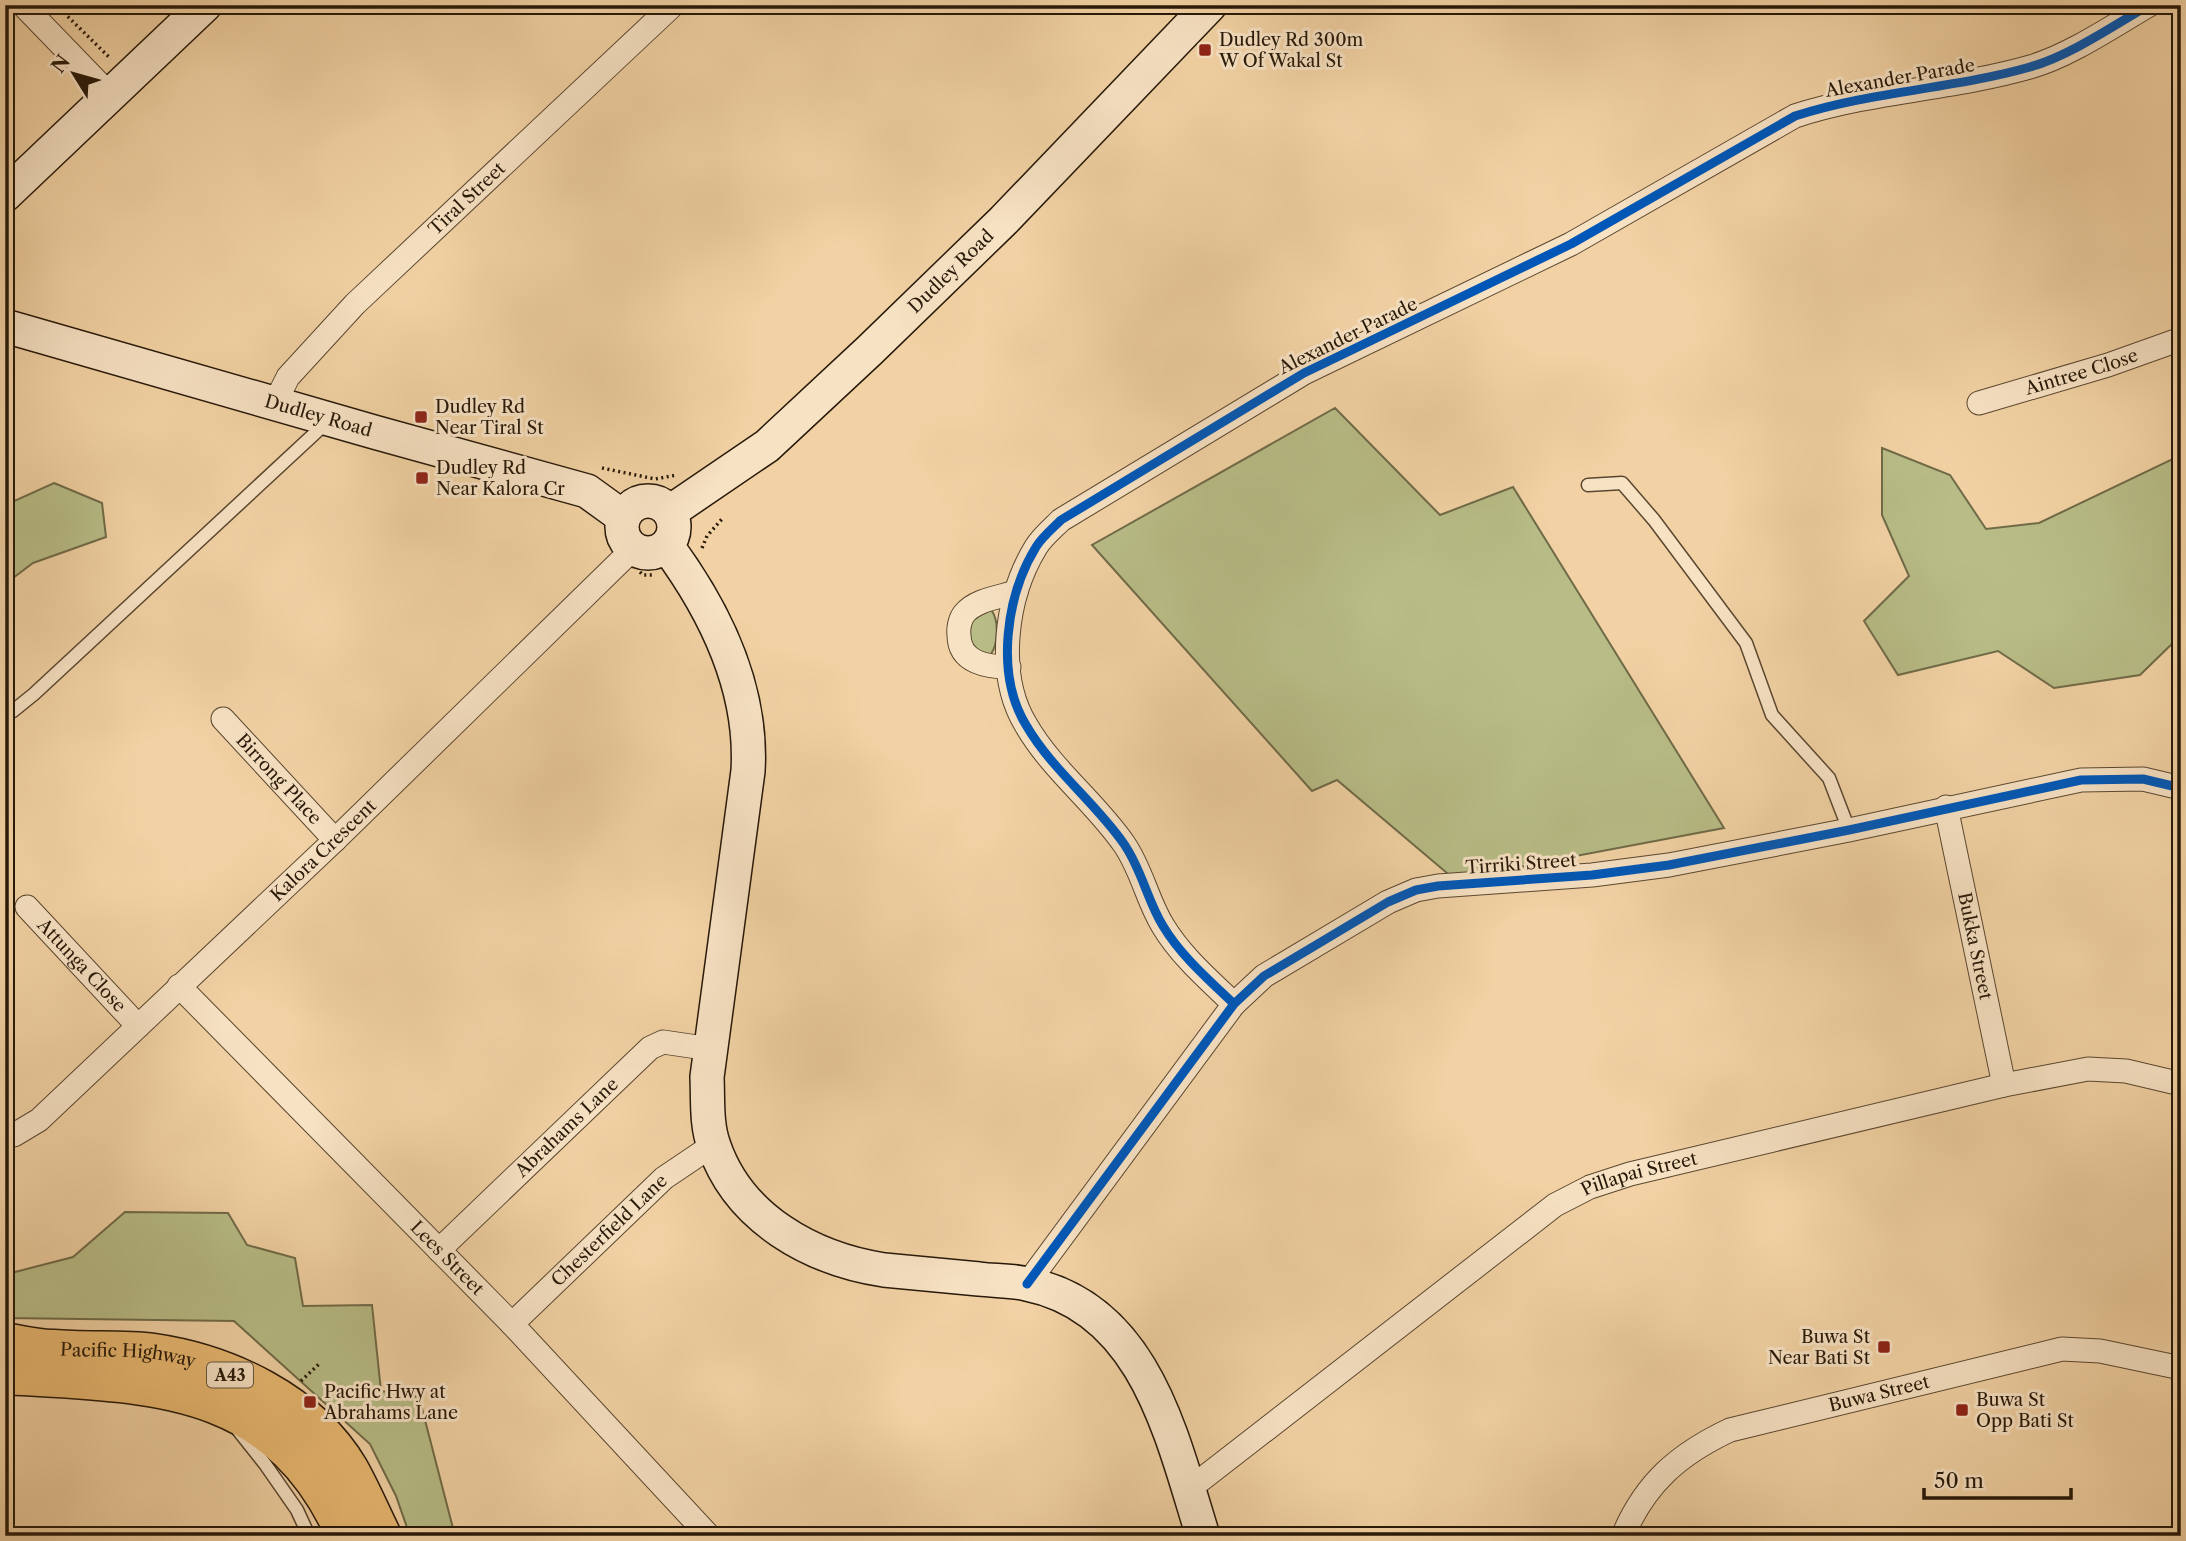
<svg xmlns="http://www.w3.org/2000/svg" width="2186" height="1541" font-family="'Libre Caslon Text',serif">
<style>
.green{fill:#b8bd87;stroke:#706b48;stroke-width:2}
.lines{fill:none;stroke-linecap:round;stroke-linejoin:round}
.lane-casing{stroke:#5a4730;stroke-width:15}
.street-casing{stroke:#5a4730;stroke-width:25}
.secondary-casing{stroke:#271909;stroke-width:36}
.highway-casing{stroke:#271909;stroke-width:41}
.path{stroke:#271909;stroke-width:3.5;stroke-dasharray:2 3.5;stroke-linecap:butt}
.lane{stroke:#f7e2c4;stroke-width:12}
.street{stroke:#f7e2c4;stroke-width:23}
.secondary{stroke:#f7e2c4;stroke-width:33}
.highway{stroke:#e9b972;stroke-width:38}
.cycleway-casing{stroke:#f7e2c4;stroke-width:13}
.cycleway{stroke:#0057b8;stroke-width:9}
.poi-dot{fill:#8f2418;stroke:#f7e2c4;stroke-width:2.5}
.labels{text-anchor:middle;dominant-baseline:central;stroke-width:6;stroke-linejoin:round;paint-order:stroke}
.shield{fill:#f7e2c4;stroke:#655541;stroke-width:2}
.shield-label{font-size:16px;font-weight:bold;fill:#271909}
.poi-label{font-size:18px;fill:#271909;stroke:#f7e2c4;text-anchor:start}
.street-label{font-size:18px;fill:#271909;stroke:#f7e2c4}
</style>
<rect width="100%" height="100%" fill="#f2d2a4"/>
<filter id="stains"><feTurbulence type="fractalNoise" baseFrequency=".00286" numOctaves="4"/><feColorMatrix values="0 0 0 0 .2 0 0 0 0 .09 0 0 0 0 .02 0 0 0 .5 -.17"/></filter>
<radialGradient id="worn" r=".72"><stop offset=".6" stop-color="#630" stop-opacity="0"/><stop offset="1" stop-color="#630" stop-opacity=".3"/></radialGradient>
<path class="green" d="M1335,408l105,107 73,-28 211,341 -270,51 -117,-99 -25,11 -220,-246z
M1882,448l68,27 36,54 53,-6 142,-68v180l-41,40 -86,13 -56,-37 -100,24 -34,-54 45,-45 -27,-61z
M54,483l48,20 4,34 -73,26 -28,21v-82l5,1z
M985,610l7,1c7,10 6,33 -1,43l-9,1 -14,-12 2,-21z
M125,1212l103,1 19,32 48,13 8,48 69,-1 9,86 38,6 36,139h-45l-14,-40 -26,-52 -136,-123 -229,-3v-59l10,13 58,-15z"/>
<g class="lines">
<defs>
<path id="lane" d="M1588,485l34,-2 32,37 92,123 26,72 57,63 20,52
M5,713l8,-2 21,-17 292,-271
M238,1430l27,34 32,46 12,26"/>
<g id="street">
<path d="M23,5l87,90"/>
<path id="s1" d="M275,403l13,-26 67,-73 318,-299"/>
<path id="s2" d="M1979,403l129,-38 73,-26"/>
<path d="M1009,667c-21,0 -50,-4 -50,-32 -1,-6 1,-16 5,-21 11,-14 36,-17 52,-22"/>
<path id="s3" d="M223,719l112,121"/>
<path id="s4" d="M1946,807l58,278"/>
<path id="s5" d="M27,907l111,119"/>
<path id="s6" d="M179,986l333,338 197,212"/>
<path d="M1234,1004c-25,-24 -53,-48 -71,-78 -16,-26 -21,-56 -39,-82 -29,-42 -72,-74 -98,-119 -31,-51 -20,-129 10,-178 6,-10 17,-19 25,-27l243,-147 267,-129 224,-128c77,-25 158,-27 235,-49 39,-11 83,-41 119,-62"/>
<path id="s7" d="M5,1135h9l25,-15 296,-280 298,-291"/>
<path id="s8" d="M439,1250l211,-202 13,-6 48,7"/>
<path d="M1027,1284l207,-280 30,-28 124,-74 28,-12 22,-4 154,-11 77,-10 180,-35 232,-50 62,-1 38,9"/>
<path id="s9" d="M512,1324l152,-146 49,-33"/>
<path id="s10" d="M1188,1490l367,-285 35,-18 40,-13 374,-89 84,-16 38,2 55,13"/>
<path id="s11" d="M1623,1536c22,-53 56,-82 107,-106l332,-81 38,2 81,17"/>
</g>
<g id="secondary">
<path d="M5,195l200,-190"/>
<path id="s12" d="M5,326l369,106 213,59 36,26"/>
<circle cx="648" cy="527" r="26"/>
<path id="s13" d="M670,512l97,-66 103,-96 134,-130 206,-215"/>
<path d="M667,546c48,65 86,142 81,225l-41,306c1,22 -1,48 7,69 25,73 98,113 170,124 32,3 63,6 95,9 16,2 33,1 48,5 119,24 145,154 176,252"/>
</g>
<g id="highway">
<path id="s14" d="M5,1342c16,3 32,7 48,7 33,3 68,0 101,4 74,11 155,49 195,116 12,21 22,45 33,67"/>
<path d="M5,1375c148,9 272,6 341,161"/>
</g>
</defs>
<use href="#lane" class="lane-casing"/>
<use href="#street" class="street-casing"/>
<use href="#secondary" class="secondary-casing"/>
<use href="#highway" class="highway-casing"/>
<path class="path" d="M56,5l55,54
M602,468l53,11 22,-4
M702,548l5,-12 15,-17
M640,572l3,3h11
M301,1381l19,-18"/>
<use href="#lane" class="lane"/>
<use href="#street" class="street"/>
<use href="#secondary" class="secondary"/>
<use href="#highway" class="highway"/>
<defs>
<path id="cycleway" d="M1234,1004c-25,-24 -53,-48 -71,-78 -16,-26 -21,-56 -39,-82 -29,-42 -72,-74 -98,-119 -31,-51 -20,-129 10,-178 6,-10 17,-19 25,-27l243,-147 267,-129 224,-128c77,-25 158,-27 235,-49 39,-11 83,-41 119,-62
M1027,1284l207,-280 30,-28 124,-74 28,-12 22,-4 154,-11 77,-10 180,-35 232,-50 62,-1 38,9"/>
</defs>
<use href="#cycleway" class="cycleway-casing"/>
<use href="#cycleway" class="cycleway"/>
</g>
<g class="poi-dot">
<rect x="1198" y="43" width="14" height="14" rx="3.5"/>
<rect x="414" y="410" width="14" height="14" rx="3.5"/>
<rect x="415" y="471" width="14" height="14" rx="3.5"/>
<rect x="1877" y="1340" width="14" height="14" rx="3.5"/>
<rect x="303" y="1395" width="14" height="14" rx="3.5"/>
<rect x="1955" y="1403" width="14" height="14" rx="3.5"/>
</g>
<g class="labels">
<rect class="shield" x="207" y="1362.5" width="46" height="25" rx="5"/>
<g class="shield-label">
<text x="230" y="1375">A43</text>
</g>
<g class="poi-label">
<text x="1219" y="40">Dudley Rd 300m<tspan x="1219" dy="21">W Of Wakal St</tspan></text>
<text x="435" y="407">Dudley Rd<tspan x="435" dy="21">Near Tiral St</tspan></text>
<text x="436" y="468">Dudley Rd<tspan x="436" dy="21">Near Kalora Cr</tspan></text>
<text x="1870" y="1337" text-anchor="end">Buwa St<tspan x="1870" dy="21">Near Bati St</tspan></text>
<text x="324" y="1392">Pacific Hwy at<tspan x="324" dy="21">Abrahams Lane</tspan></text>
<text x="1976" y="1400">Buwa St<tspan x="1976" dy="21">Opp Bati St</tspan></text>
</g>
<g class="street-label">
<text transform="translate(1900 78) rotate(-10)">Alexander Parade</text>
<text stroke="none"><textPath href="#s1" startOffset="282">Tiral Street</textPath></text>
<text stroke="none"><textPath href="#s13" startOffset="371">Dudley Road</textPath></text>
<text transform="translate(1348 336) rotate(-26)">Alexander Parade</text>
<text stroke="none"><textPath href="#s2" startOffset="107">Aintree Close</textPath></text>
<text stroke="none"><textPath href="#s12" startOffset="326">Dudley Road</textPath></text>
<text stroke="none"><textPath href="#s3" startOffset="82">Birrong Place</textPath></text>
<text stroke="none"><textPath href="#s7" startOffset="430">Kalora Crescent</textPath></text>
<text transform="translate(1521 864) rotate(-4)">Tirriki Street</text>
<text stroke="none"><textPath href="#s4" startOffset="142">Bukka Street</textPath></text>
<text stroke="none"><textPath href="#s5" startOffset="80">Attunga Close</textPath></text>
<text stroke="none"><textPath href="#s8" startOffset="177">Abrahams Lane</textPath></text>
<text stroke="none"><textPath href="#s10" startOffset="555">Pillapai Street</textPath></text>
<text stroke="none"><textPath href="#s9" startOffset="135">Chesterfield Lane</textPath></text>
<text stroke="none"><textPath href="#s6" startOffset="382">Lees Street</textPath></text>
<text stroke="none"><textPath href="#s14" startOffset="124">Pacific Highway</textPath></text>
<text stroke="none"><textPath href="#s11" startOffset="308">Buwa Street</textPath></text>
</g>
</g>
<rect width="2186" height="1541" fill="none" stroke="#f2d2a4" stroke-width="28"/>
<rect x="7" y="7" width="2172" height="1527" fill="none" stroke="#271909" stroke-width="3.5"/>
<rect x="14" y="14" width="2158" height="1513" fill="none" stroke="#271909" stroke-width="2"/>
<g transform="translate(74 74) rotate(307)" stroke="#f7e2c4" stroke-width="5" paint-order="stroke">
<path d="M0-5L12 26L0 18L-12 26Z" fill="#271909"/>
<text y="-10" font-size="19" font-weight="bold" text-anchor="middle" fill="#271909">N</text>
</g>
<path d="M1924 1488v10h147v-10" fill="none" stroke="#271909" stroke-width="3.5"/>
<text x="1934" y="1488" font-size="21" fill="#271909" stroke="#f7e2c4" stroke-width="5" paint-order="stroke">50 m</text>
<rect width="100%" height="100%" filter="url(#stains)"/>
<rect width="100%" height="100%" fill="url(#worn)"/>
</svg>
